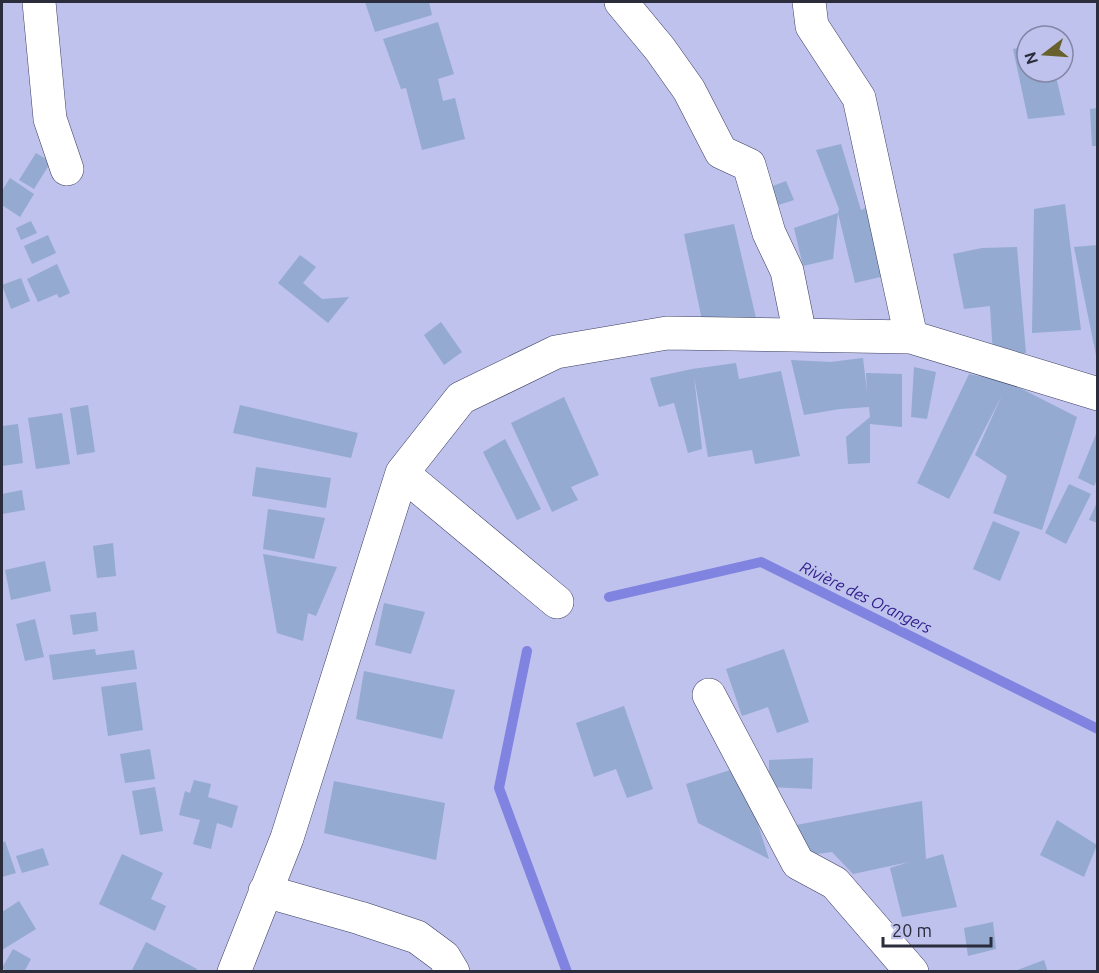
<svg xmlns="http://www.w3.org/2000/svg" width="1099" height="973" font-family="Ubuntu,sans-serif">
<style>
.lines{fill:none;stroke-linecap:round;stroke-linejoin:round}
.stream{stroke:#8083e0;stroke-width:10}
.building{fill:#94aad0}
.minor-casing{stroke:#3c3e61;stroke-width:34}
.minor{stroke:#fff;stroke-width:33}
.labels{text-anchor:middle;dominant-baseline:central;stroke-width:4.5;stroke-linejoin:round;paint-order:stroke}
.water-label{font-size:16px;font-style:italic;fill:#31208d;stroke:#bec2ec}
</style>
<rect width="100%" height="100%" fill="#bec2ec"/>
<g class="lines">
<path class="stream" d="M609,597l152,-35 337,167
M527,651l-28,137 68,184"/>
</g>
<path class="building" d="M365,2h64l3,13 -57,17z
M438,22l16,52 -16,5 5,22 12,-3 10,41 -43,11 -16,-62 -5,1 -18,-50z
M1027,46v26h28l10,43 -37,4 -15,-70z
M1098,108v38h-6l-2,-37z
M841,144l20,66 18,-8 14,72 -38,9 -17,-70 1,-4 -23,-59z
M36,153l15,9 -17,27 -15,-9z
M10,178l24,16 -14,23 -18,-12v-14z
M786,181l8,19 -22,7 -7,-18z
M1065,204l16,126 -49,3 2,-124z
M838,213l-5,46 -30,7 -9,-38z
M31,221l6,12 -16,7 -5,-12z
M734,224l22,94 -54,2 -18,-86z
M48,235l8,18 -24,11 -8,-18z
M1098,245v110h-2l-22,-108z
M1017,247l9,106 -33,2 -3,-49 -26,3 -11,-55 29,-6z
M300,255l16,12 -13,16 19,16 27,-2 -21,26 -50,-40z
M57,264l13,29 -11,5 -2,-4 -19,8 -11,-23z
M21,278l9,23 -19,8 -9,-24z
M441,322l21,30 -18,13 -20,-30z
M863,358l4,34 -1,-19 36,1v53l-32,-3v39l-22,1 -2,-27 24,-20 -1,-10 -29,2 -36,6 -13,-55 39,2z
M736,363l3,16 42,-8 19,85 -45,8 -3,-14 -44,7 -14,-81 8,73 -14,4 -14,-50 -15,4 -9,-29 42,-9z
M914,367l22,5 -9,47 -16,-2z
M969,374l39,8 69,35 -35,113 -49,-17 14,-37 -32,-21 27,-60 -53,104 -32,-16z
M564,397l35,78 -28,12 7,13 -26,12 -41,-89z
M88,405l7,47 -18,3 -7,-47z
M240,405l118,28 -7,25 -118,-25z
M62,413l8,51 -34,5 -8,-51z
M18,424l5,39 -21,3v-40z
M1097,432l1,46 -4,8 -16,-8z
M505,439l36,70 -24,11 -34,-68z
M256,467l75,11 -5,30 -74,-12z
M1069,484l22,10 -25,50 -21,-11z
M22,490l3,20 -23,4v-20z
M1098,500v23l-9,-3z
M268,509l57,9 -11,41 -51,-10z
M993,521l27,11 -20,49 -27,-12z
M113,543l3,33 -19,2 -4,-32z
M263,554l74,13 -21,49 -8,-3 -5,28 -26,-8z
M45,561l6,30 -40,9 -6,-30z
M384,603l41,9 -14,42 -36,-9z
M96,612l2,19 -25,4 -3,-20z
M35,619l9,38 -19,4 -9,-37z
M95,649l1,6 38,-5 3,19 -84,11 -4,-25z
M784,649l25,73 -32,11 -9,-26 -26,9 -16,-47z
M364,671l91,19 -13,49 -86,-20z
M136,682l7,48 -35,6 -7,-49z
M624,706l29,83 -26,9 -11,-29 -22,8 -18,-54z
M150,749l5,30 -30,4 -5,-29z
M813,758l-1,31 -43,-2v-27z
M740,767l29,92 -71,-36 -12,-39z
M194,780l17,4 -3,13 30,9 -6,22 -15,-5 -6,26 -18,-5 7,-24 -21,-5 6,-24 5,2z
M334,781l111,22 -9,57 -112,-27z
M155,787l8,44 -23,4 -8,-44z
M922,801l4,58 17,-5 14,53 -55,10 -12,-49 19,-6 -56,12 -21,-22 -38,5 -3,-31z
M1057,820l40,25 -13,32 -44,-22z
M5,841l11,32 -14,4v-34z
M43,848l6,17 -27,8 -6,-17z
M122,854l41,19 -12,26 15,7 -11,25 -56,-27z
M19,901l17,28 -34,21v-38z
M993,922l3,27 -28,7 -4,-28z
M146,942l51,27 -1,3h-65z
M13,949l18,10 -7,13h-16l-6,-4z
M1044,960l4,12h-33v-1z"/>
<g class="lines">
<defs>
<path id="minor" d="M39,2l11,117 17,50
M621,2l39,47 29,41 32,62 28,13 20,68 18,38 13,64
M809,2l3,24 47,72 52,239
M402,473l155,129
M709,695l89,168 37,20 77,89
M265,891l95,27 57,19 27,20 9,15
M234,972l53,-134 115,-365 59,-75 95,-46 111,-19 244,4 187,57"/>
</defs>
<use href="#minor" class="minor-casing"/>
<use href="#minor" class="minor"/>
</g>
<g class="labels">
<g class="water-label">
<text transform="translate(866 597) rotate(26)">Rivière des Orangers</text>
</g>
</g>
<rect width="1099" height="973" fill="none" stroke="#2b2d3d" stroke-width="6"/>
<g transform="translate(1045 54) rotate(253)"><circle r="28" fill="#bec2ec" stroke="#8386a6" stroke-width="1.5"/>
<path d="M0-4.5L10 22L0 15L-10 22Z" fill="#69612d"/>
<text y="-9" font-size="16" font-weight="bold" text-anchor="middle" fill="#2b2d3d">N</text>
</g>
<path d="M883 937v9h108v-9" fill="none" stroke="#2b2d3d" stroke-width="3"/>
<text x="892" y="937" font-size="18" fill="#2b2d3d" stroke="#bec2ec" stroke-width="4.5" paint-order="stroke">20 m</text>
</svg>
